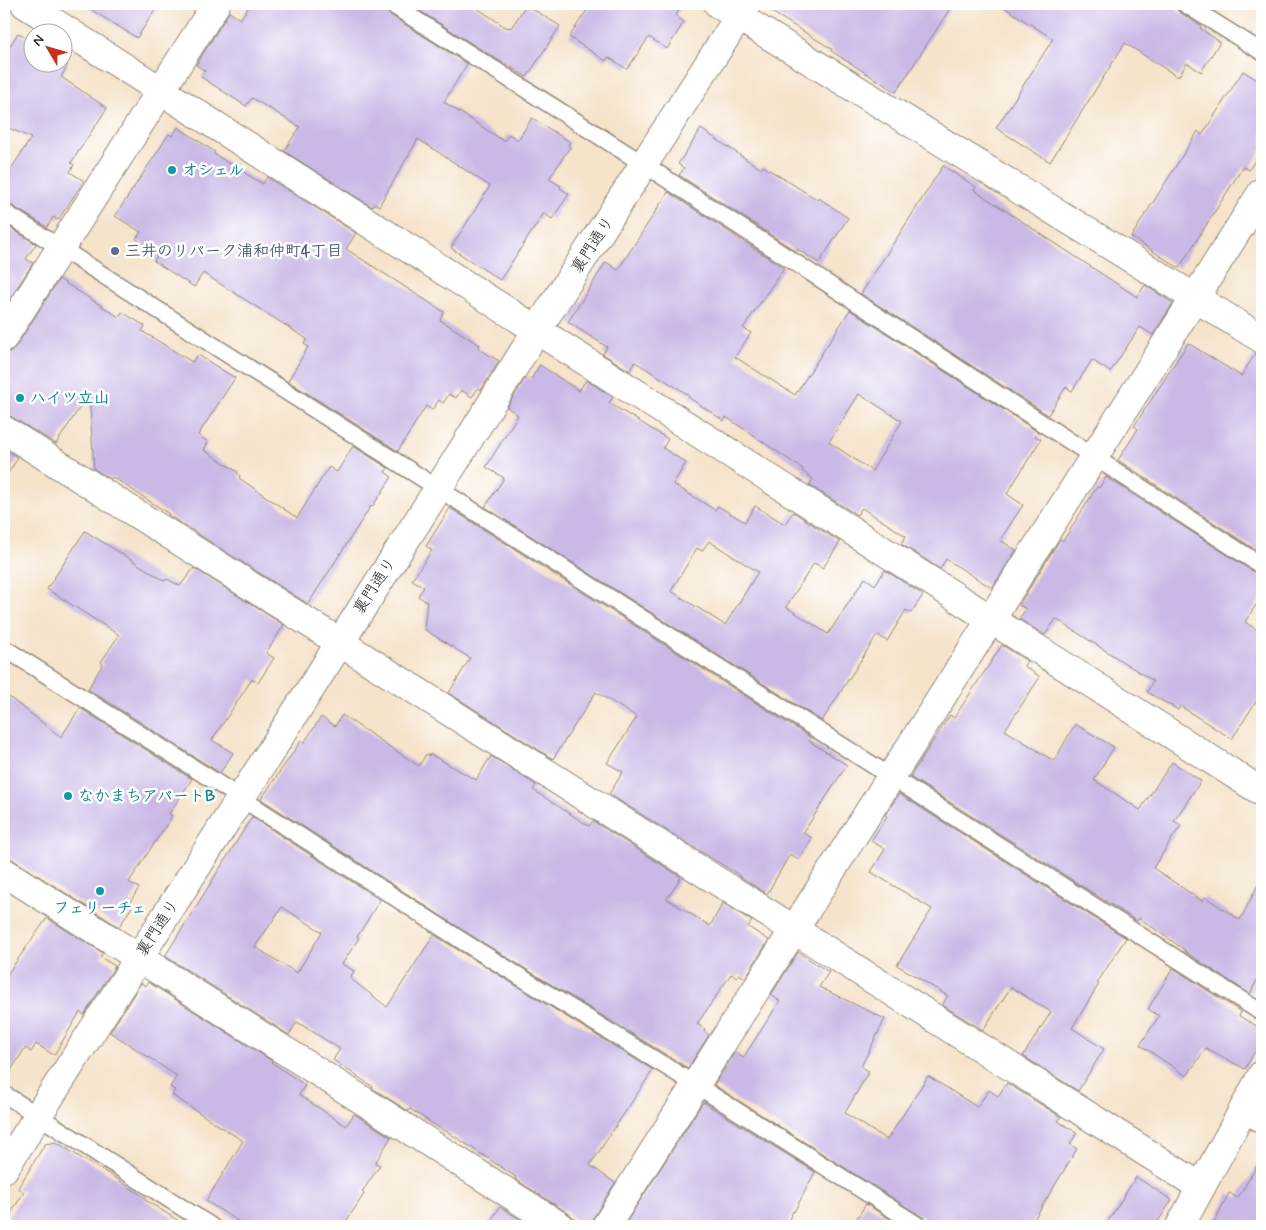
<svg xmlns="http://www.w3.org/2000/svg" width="1266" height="1230" font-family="Mynerve,'Klee One',sans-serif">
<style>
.building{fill:#cab9e6;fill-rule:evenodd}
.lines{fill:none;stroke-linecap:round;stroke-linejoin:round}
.service-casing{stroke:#90877a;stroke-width:19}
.minor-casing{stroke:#90877a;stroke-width:30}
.tertiary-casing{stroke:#90877a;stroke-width:30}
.service{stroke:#fff;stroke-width:16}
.minor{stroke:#fff;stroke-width:28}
.tertiary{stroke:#fff;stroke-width:28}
.culture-dot{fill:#0f9aa8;stroke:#fff;stroke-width:2}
.service-dot{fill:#5c6f8a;stroke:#fff;stroke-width:2}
.labels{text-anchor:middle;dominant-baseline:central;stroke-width:5;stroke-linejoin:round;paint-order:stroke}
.culture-label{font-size:16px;font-weight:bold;fill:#0d838f;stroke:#fff;text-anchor:start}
.street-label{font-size:16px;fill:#2b2b2b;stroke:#fff}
.service-label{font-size:16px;font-weight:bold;fill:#4e5e75;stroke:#fff;text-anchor:start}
</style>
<rect width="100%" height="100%" fill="#fff"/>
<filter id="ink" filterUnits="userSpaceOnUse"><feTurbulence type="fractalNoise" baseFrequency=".02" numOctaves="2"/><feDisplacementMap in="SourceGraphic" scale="10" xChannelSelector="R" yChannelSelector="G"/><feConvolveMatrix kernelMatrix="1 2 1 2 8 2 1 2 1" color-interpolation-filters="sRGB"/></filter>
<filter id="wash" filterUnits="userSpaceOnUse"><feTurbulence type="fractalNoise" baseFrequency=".0096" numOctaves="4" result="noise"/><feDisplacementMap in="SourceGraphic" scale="20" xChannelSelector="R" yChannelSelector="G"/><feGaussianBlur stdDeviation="1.12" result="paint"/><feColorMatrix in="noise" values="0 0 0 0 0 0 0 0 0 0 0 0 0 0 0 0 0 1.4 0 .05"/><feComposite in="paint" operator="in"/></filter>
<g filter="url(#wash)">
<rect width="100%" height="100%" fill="#f5e3ca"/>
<g id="blocks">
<path class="building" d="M82,4h77l-22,34z
M251,4h130l1,5 4,3 81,52 -23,38 60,39 5,-7 9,6 14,-22 38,24 -2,3 2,2 -21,32 12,7 -1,2 9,6 -17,25 -8,-6 -44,67 -49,-32 39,-62 -72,-47 -39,67 -4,-3 -3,4 -88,-56 16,-24 -48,-29 -6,8 -45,-29 4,-6 -9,-6 33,-53 11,7z
M409,4h62l36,24 1,-1 3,1 15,-23 34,21 -33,51 -42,-25z
M591,4h92l-7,11 2,1 -1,1 7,5 -17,27 -18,-12 -22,32 -19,-12 -2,4 -37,-24z
M762,4h191l-57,88 -65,-41 1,-2 -70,-43z
M999,4h176l1,4 3,4 22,14 -1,2 20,14 -19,30 -14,-9 -9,14 -53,-34 -75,119 -54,-34 57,-89z
M18,33l14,9v20h30v-1l6,4 -7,12 46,31 -36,55 3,2 -4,7 14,9 -26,39 -5,-3 -6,10 -38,-23 -5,-2v-22l27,-42 -27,-12v-70z
M1243,71l19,12v66l-13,21 -6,-3 -64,101 -48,-31 67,-106 4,4z
M178,127l37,25 -1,2 49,30 4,-7 89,56 -10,16 98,63 -4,8 40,25 -2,3 21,13 -18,29 -3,-2 -6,9 -11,-7 -5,8 -7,-4 -6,9 -4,-3 -7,10 -6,-4 -28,45 -110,-70 20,-34 -4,-3 3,-5 -104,-66 -9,14 -40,-26 4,-7 -22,-15 5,-7 -26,-16 54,-82 3,2z
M701,129l60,40 2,-3 55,34 1,-2 29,20 -29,45 -22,-14 -1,2 -117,-76 5,-7 -6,-4z
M943,166l33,21 -2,3 163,107 8,-12 28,18 -20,32 -13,-8 -30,45 -18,-12 -20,31 -6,-4 -18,28 -187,-121z
M668,192l116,76 -41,60 8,5 -16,24 60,38 55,-85 188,122 -3,4 6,3 -34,55 16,11 -23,35 16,10 -24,38 -46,-29 -6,10 -39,-25 5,-8 -44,-28 -5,7 -48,-30 4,-6 -11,-8 1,-2 -77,-52 -2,4 -36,-24 1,-2 -54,-33 -5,9 -27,-17 4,-7 -39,-25 38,-60 12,8zM859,394l43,27 -30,50 -43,-29z
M4,224l32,20 -10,15 7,4 -29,45z
M59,279l60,38 3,-5 23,14 -3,5 50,31 6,-7 37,23 -37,57 10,7 -4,8 34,22 -1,1 3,3 -1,2 58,40 32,-51 8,5 16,-26 35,22 -3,4 7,5 -20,30 -1,-1 -63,98 -140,-89 1,-1 -56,-37 -2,2 -17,-10 -5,-76 -33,51 -44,-27 -8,-2v-62l8,-2 5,-6z
M1188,343l53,33 15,-23 6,2v199l-144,-94 20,-31 -4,-3z
M540,365l39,26 7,-11 27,17 -4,6 59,36 -5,9 23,15 -13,21 42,26 3,-4 27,16 10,-16 30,18 8,-12 47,30 -17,26 -9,-5 -28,44 42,27 37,-56 10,7 10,-15 38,25 -12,18 -5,-3 -19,31 -10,-6 -55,86 -337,-214 19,-29 -18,-11 32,-52 -11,-8 19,-30 5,2zM709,541l49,31 -33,53 -54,-34 26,-43 5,3z
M4,448l14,10 -14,21z
M1106,477l151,97 5,2v20l-17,26 17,11v59l-30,47 -52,-33 -2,4 -31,-18 6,-11 -97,-62 -11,16 -26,-16 7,-10 -7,-4 41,-66 3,2 34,-54 2,1z
M450,508l361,230 -2,3 38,24 -44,68 9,5 -13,22 -9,-6 -23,40 -28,-18v-1l-41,-25 -89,-56 14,-22 -16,-9 30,-46 -41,-25 -43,67 -104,-66 21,-35 -46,-29 3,-27 -9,-6 6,-9 -12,-7 20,-30 -6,-4z
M85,531l80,50 2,-2 13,7 14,-18 90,57 -18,28 8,5 -16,25 -6,-4 -40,61 21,13 -13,20 -132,-84 15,-25 -2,-2 18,-27 -72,-46z
M1002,645l25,16 -3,5 16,11 -35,53 49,31 21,-37 39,23 -20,33 46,30 32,-48 29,19 -27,40 7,4 -28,43 49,33 3,-4 35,23 22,-43v93l-12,24 -66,-43 1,-1 -46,-32 -2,3 -227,-144 40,-62 4,3z
M4,693l57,44 19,-29 112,71 -23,35 3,2 -43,66 10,6 -9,14 3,3 -14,22 -115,-73z
M342,715l77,51 7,-12 3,2 1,-2 46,26 15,-24 45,29 -3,5 56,36 4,-5 88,56 -14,22 43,27 13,-23 29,18 -4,6 21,13 -24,38 -6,-4 -2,3 -6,-3 -34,50 8,5 -1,2 5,4 -21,33 -216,-132 -211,-137 40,-58 3,2 17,-26 14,9z
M899,794l227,144 -29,45 2,1 -27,44 32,21 -26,42 -55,-35 28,-44 -40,-25 -28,43 -41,-25 6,-9 -51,-31 35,-56 -61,-37 14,-23 -14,-8 16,-25 -2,-1z
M252,817l128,83 -23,37 2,1 -17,26 12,7 -4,7 37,29 47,-72 219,135 -63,95 25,18 -22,35 -2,8h-15l-2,-8 -6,-5 -53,-34 1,-2 -71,-47 -1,1 -34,-22 -2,2 -36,-23 1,-1 -40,-27 7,-11 -43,-27 -8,13 -124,-79zM282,907l40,25 -25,41 -42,-26z
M47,918l56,35 -3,4 15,9 -31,49 -4,-3 -26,43 -18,-11 -5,8 -6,-4 -21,33v-102z
M798,952l31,20 -10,15 66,32 -24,48 8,4 -24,42 42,27 41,-64 49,31 12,-17 9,6 9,-13 54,34 -3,4 19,12 -7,11 7,5 -47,77h-101l-1,-5 -4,-3 -210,-133 21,-33 8,6 37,-57 -9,-6z
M1173,968l68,44 -2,4 23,13v10l-17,30 -39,-21 -19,28 -47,-31 19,-29 -11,-7z
M148,982l124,79 -1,1 34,23 -6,10 47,31 8,-12 37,23 -16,26 5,2 -18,27 2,2 -21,32h-97l-40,-25 37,-60 -71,-46 3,-5 -5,-3 7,-11 -67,-44 31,-49 5,3z
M703,1102l112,70 -21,40 -1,-1 -7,15h-162z
M56,1142l27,17 26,15 37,24 -1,2 42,26h-183v-2l20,-32 -6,-4 27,-44z
M1262,1157v69h-50l17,-33 9,5z
M1136,1177l36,23 -17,26h-50z
M866,1204l35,22h-49z
M500,1207l31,19h-44z"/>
</g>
</g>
<g filter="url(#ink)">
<use href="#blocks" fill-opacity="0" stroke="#90877a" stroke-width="1"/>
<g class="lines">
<defs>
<path id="service" d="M391,4l254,161 617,401
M1185,4l77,48
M4,212l1258,801
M4,648l237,150 226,146 229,141 223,141
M4,1094l207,132
M1241,1114l21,11"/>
<path id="minor" d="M718,4l544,335
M4,337l212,-333
M4,430l1197,757
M4,872l556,354
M606,1226l656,-1034"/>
<path id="tertiary" d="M25,4l1237,788
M4,1169l434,-680 99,-159 210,-326
M1180,1226l82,-151"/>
</defs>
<use href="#service" class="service-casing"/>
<use href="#minor" class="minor-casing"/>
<use href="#tertiary" class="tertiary-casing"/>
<use href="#service" class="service"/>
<use href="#minor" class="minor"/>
<use href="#tertiary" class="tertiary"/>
</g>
</g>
<g class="culture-dot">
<circle cx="172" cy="170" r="5"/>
<circle cx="20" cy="398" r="5"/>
<circle cx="68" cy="796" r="5"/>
<circle cx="100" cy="891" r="5"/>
</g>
<circle class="service-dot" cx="115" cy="251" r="5"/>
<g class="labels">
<g class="culture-label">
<text x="182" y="170">オシェル</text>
<text x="30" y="398">ハイツ立山</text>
<text x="78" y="796">なかまちアパートB</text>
<text x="100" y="908" text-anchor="middle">フェリーチェ</text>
</g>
<g class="street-label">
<text transform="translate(593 245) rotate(-57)">裏門通り</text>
<text transform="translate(375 586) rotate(-57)">裏門通り</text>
<text transform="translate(158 928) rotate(-57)">裏門通り</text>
</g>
<g class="service-label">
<text x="125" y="251">三井のリパーク浦和仲町4丁目</text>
</g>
</g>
<rect width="1266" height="1230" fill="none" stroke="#fff" stroke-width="20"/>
<g transform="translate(48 48) rotate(308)"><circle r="24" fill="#ffffff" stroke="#aaaaaa"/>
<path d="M0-4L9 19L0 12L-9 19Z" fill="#c8321e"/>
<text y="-8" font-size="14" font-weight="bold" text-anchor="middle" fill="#2b2b2b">N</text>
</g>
</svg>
